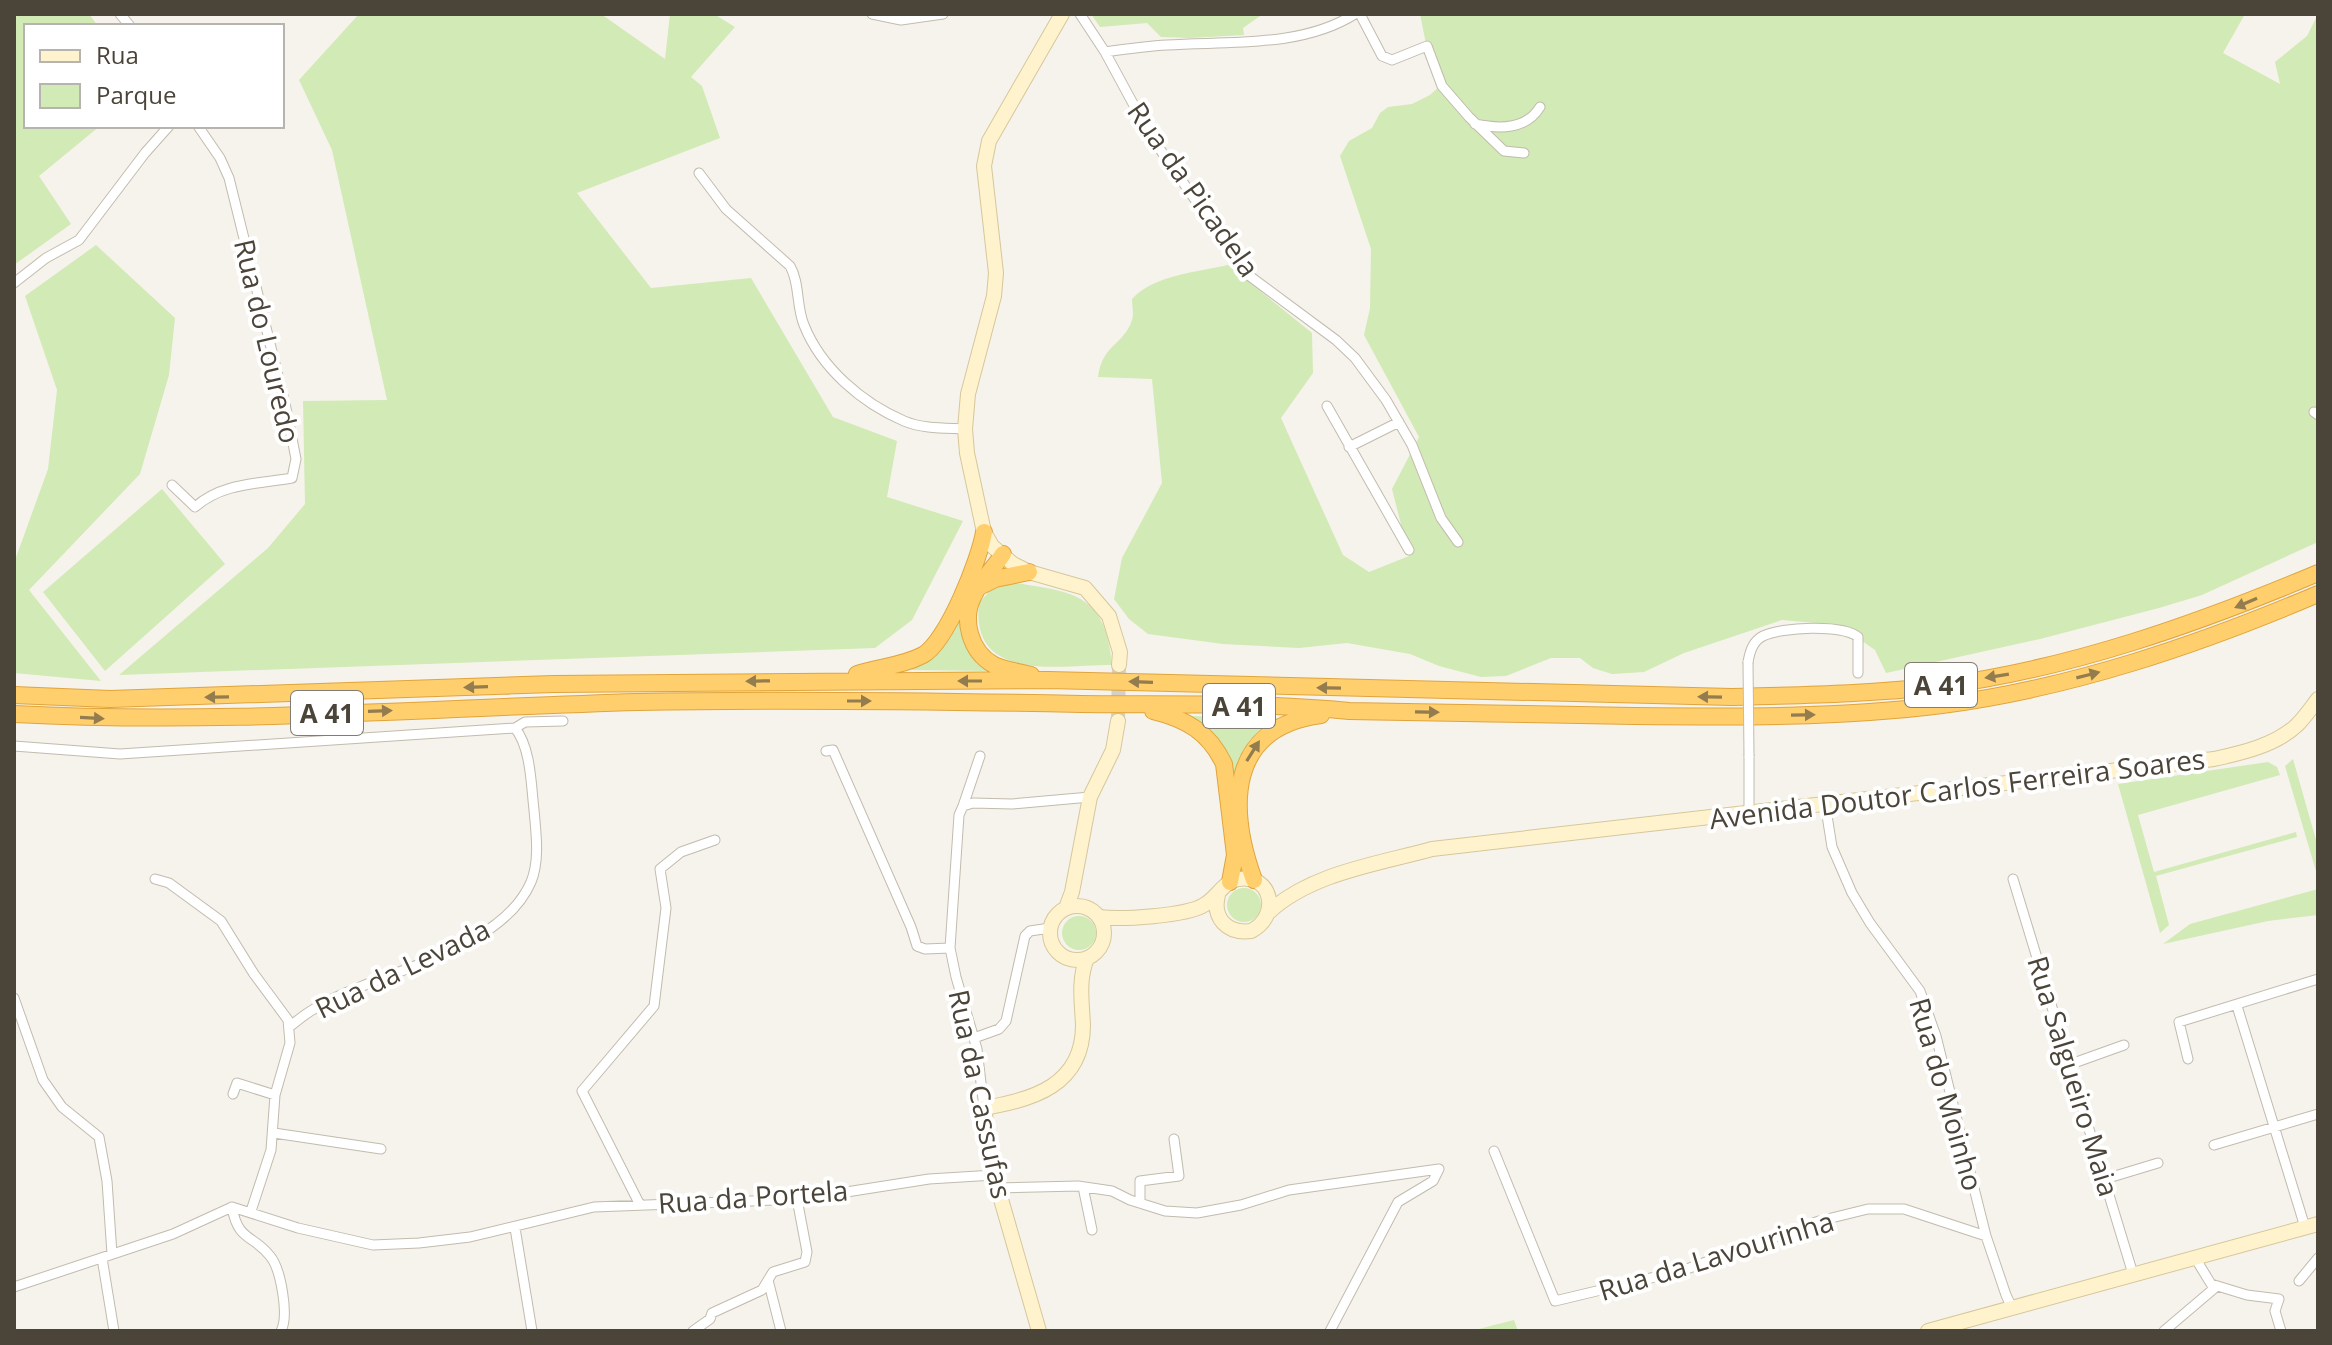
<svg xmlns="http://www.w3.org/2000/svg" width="2332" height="1345" font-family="'Open Sans',sans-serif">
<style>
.green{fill:#d2eab5}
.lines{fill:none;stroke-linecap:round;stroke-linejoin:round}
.secondary-tunnel{stroke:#d4d0c8;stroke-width:14;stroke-dasharray:14 7;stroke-linecap:butt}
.street-casing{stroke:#c2bbae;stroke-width:11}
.secondary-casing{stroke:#d6c79b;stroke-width:16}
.highway-casing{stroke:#e0a43c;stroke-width:18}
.street{stroke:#fff;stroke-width:9}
.secondary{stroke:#fff3cd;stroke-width:14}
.highway{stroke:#ffcf6e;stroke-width:16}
.street-bridge-casing{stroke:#c2bbae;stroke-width:11;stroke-linecap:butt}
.street-bridge{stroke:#fff;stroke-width:9}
.oneway{fill:#937c4e}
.labels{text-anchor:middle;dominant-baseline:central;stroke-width:8;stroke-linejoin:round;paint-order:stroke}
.shield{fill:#fff;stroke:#817c74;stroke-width:2}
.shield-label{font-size:26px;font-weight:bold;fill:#4b4439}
.street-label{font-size:28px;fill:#4b4439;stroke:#fff}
</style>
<rect width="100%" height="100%" fill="#f6f3ec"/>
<path class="green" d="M14,14h75l9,12h-72v100h74l-61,50 32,48 -57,41z
M359,14h242l64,45 5,-45h44l21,13 -44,50 11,9 18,52 -143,55 74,95 100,-10 82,139 64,24 -10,56 76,24 -51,99 -37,28 -756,27 149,-127 37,-44 -2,-103 84,-1 -55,-250 -33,-70z
M1091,14h172l-20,14 1,7 -55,3 -28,-1 -14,-14 -47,4z
M1420,14h825l-22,39 57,31 -5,-22 32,-26 11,-22v528l-116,53 -43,13 -119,31 -154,34 -11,-23 -30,-21 -29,-6 -34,-3 -98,33 -40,19 -32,2 -19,-6 -13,-10h-29l-45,18 -25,1 -42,-11 -29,-12 -63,-11 -48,5 -76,-4 -75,-10 -19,-15 -15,-20 8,-41 40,-75 -10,-104 -54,-2c4,-33 26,-32 34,-57 2,-6 0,-15 0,-21 22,-24 65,-27 96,-34l84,68 1,40 -32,45 62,137 26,17 40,-16 -17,-67 27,-52 -55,-102 6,-27 1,-59 -31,-93 9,-15 23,-13 8,-15 8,-6 24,-3 18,-9 12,-11 -14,-30z
M96,245l79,73 -6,57 -29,99 -111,116 72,91 -87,-8v-110l34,-94 9,-79 -32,-94z
M162,489l63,75 -120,107 -62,-79z
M1010,582c62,10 96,10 102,83 -54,0 -142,18 -133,-62l14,-16z
M963,612l30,59 -82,-1c27,-13 42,-30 52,-58z
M1189,716l97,2 -13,8 -39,68z
M2293,759l25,88v31l-33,-112z
M2268,762l9,5 3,8 -142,40 16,57 142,-40 1,5 -141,39 13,49 -9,8 -42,-149z
M1227 905a17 17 0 1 1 34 0a17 17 0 1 1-34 0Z
M2318,889v26l-50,6 -105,23 27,-20z
M1062 933a17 17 0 1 1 34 0a17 17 0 1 1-34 0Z
M1514,1320l4,11h-47z"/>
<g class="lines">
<path class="secondary-tunnel" d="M1118,721l1,-56"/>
<defs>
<path id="street" d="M120,14l10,12
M872,14l29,6 42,-6
M1080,14l25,38 45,83 97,139 89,66 19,18 31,42 26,45 29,73 17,24
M1360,14l22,42 10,4 35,-14 15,40 27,31 35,34 20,2
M1105,52c21,-3 42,-6 62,-7 61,-4 134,3 188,-31
M1475,124c24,5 51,6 65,-17
M699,173l27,36 64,57c10,17 6,40 14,59 17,43 58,78 100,96 19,8 41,7 61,8
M14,283l32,-25 33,-18 66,-87 24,-27
M1327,406l82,144
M2314,412l4,3
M1349,447l50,-25
M172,485l23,22c27,-24 62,-23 97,-29l4,-19 -10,-51 -57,-230 -9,-20 -22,-32
M1748,662c2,-11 5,-21 15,-26 18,-9 80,-12 95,1v36
M14,746l106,8 395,-26 10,-6 38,-1
M826,751l7,-1 78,177 6,19 8,3 25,-1
M1825,803l7,44 20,46 18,30 50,68 16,45 50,200 20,59 6,13
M963,806l17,-50
M1749,812v-56
M155,879l14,4 52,38 33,53 34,46 2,23 -15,52 -4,55 -20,61
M2013,879l120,395
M14,998l29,82 19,27 37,30 8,44 5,73
M2237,1006l68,221
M289,1027c8,-6 16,-13 25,-18 61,-38 186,-55 217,-127 9,-22 5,-49 3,-72 -3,-26 -3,-62 -19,-82
M974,1038l25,-9 7,-8 19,-85 5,-5 20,-3
M2188,1059l-9,-37 139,-43
M2071,1064l53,-19
M233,1094l4,-11 38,12
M984,1108l-7,-59 -21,-72 -6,-29 9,-133 4,-9 10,-3 39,1 78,-7
M274,1133l107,16
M2214,1145l104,-31
M1494,1151l61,150 129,-31 135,-49 49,-12h36l82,27
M2105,1179l53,-16
M1083,1187l9,43
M998,1188l80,-2 34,5 18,9 35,11 32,2 44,-8 48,-15 150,-21
M639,1203l-57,-112 72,-85 12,-98 -6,-39 21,-17 34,-12
M1140,1203v-22l39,-5 -5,-37
M232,1207c6,35 21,27 38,49 11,13 19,60 11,75
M515,1228l17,103
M2194,1256l17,28 36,11 32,4 -4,12 6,20
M102,1258l12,73
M768,1280l13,51
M2299,1281l19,-23
M14,1287l159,-53 59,-27 66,21 75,17 46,-2 51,-6 124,-30 208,-8 127,-20 65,-4
M693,1331l17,-12 2,-6 50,-23 11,-18 32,-10 2,-10 -10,-53
M1330,1331l68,-129 35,-21 6,-12
M2164,1331l53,-45"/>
<path id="secondary" d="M1062,14l-73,127 -5,25 12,107 -2,23 -26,98 -3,35 2,24 17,79 8,14 21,18 16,8 56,16 24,28 11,36 -1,13
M1050 933a27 27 0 1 1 54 0a27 27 0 1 1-54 0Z
M1066,908l6,-16 18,-95 23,-47 5,-29
M1269,912c42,-39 109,-48 163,-63l782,-90c28,-6 62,-14 83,-34 8,-8 14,-17 21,-26
M1099,917c22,3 87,-1 105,-12 13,-7 19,-23 34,-26 34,-6 43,37 13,52 -24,3 -39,-13 -33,-36
M1039,1331l-45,-156 -10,-67c49,-8 99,-23 99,-83 -1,-23 -5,-45 4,-67
M1928,1331l390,-107"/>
<path id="highway" d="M1003,554c-9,14 -22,26 -29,41 -13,24 -4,57 20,70 11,5 25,7 37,10
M983,585l12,-6 34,-7
M857,674c22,-7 45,-8 66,-19 24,-13 57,-97 61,-123
M14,695l96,4 444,-15 494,-4 684,17c69,-2 139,-3 207,-11 131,-17 258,-62 379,-113
M1153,711c33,8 56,21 71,53l11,91 -5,27
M14,714c208,11 416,-6 624,-12 147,-3 295,-1 443,2 89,1 179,-2 268,7 95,2 190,3 285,5 102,1 206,2 308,-11 130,-17 256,-60 376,-111
M1254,880c-26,-72 -27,-153 67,-165"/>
</defs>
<use href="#street" class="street-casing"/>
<use href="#secondary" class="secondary-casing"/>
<use href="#highway" class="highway-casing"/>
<use href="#street" class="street"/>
<use href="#secondary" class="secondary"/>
<use href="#highway" class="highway"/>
<defs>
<path id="street-bridge" d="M1748,662l1,94"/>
</defs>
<use href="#street-bridge" class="street-bridge-casing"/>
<use href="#street-bridge" class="street-bridge"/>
</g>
<defs><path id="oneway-solid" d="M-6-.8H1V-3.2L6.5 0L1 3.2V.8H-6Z" transform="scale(2)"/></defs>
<g class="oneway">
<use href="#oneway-solid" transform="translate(2246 603) rotate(157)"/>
<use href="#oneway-solid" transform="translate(2088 675) rotate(-14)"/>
<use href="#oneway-solid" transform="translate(1997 676) rotate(171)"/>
<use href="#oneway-solid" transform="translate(758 681) rotate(179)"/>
<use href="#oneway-solid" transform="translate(970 681) rotate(-180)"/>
<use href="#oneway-solid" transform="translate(1141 682) rotate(-178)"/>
<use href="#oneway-solid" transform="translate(476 687) rotate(178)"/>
<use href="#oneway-solid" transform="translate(1329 688) rotate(-179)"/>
<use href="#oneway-solid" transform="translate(217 697) rotate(179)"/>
<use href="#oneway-solid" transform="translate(1710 697) rotate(-179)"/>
<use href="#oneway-solid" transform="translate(859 701)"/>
<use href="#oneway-solid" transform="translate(380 711) rotate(-2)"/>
<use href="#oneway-solid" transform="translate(1427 712) rotate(1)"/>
<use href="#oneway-solid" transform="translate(1803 715) rotate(-1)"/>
<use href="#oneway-solid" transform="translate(92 718) rotate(3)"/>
<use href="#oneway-solid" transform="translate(1253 751) rotate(-58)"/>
</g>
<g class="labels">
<g class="shield">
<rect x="1905" y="663" width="72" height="44" rx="6"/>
<rect x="1203" y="684" width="72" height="44" rx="6"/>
<rect x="291" y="691" width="72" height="44" rx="6"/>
</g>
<g class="shield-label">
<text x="1941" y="685">A 41</text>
<text x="1239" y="706">A 41</text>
<text x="327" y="713">A 41</text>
</g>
<g class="street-label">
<text transform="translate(1194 189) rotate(55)">Rua da Picadela</text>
<text transform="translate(268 341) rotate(77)">Rua do Louredo</text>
<text transform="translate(1957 788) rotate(-7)">Avenida Doutor Carlos Ferreira Soares</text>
<text transform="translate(402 968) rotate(-26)">Rua da Levada</text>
<text transform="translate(2074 1076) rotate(73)">Rua Salgueiro Maia</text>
<text transform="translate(981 1094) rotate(78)">Rua da Cassufas</text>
<text transform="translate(1947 1094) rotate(74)">Rua do Moinho</text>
<text transform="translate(753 1196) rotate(-4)">Rua da Portela</text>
<text transform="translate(1716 1255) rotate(-17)">Rua da Lavourinha</text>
</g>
</g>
<rect width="2332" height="1345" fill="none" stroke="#4b4439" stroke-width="32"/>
<rect x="24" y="24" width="260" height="104" fill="#ffffff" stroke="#b7b4b0" stroke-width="2"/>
<rect x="40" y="50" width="40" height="12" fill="#fff3cd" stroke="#b7b4b0" stroke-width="2"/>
<text x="96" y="64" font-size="24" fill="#4b4439">Rua</text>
<rect x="40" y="84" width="40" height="24" fill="#d2eab5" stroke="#b7b4b0" stroke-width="2"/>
<text x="96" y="104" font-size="24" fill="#4b4439">Parque</text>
</svg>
